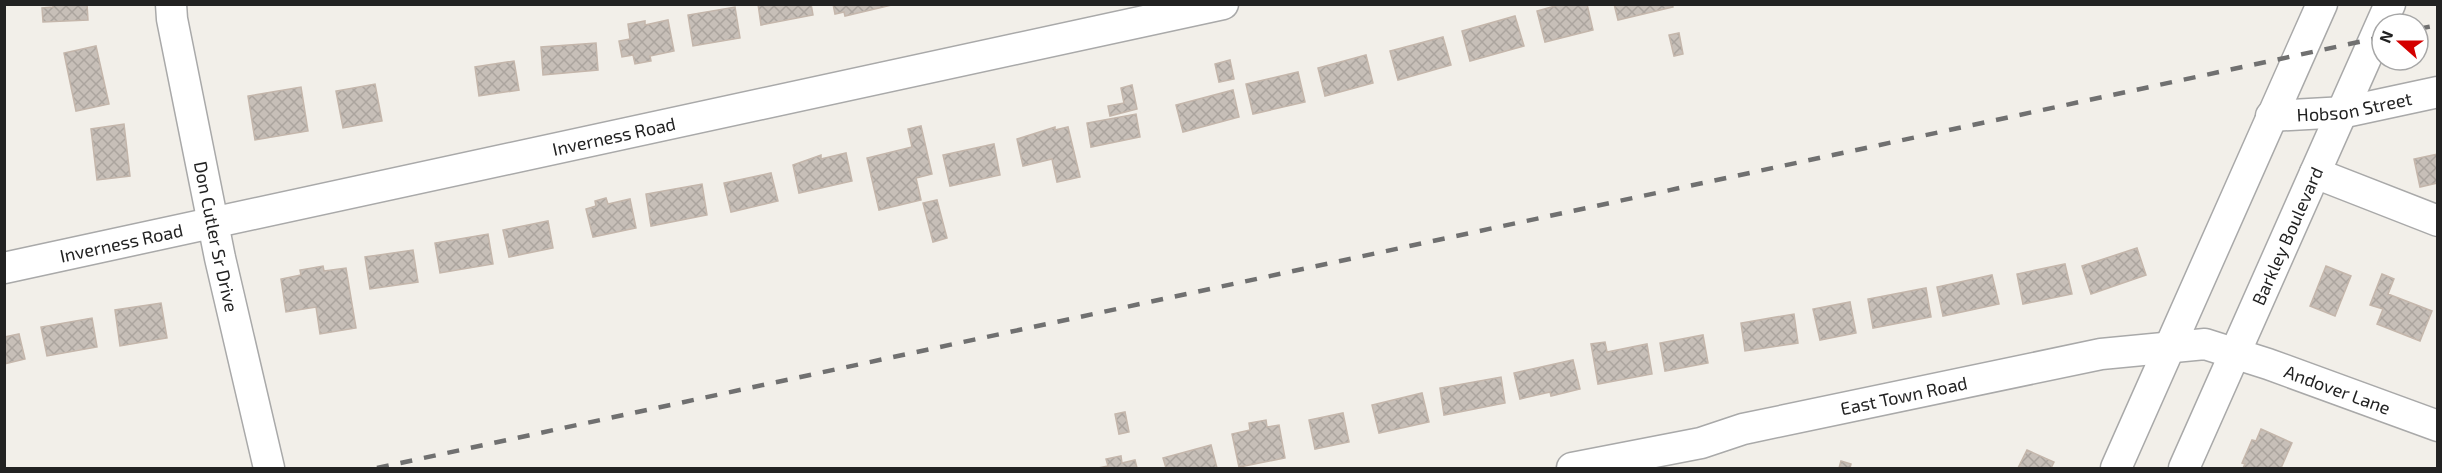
<svg xmlns="http://www.w3.org/2000/svg" width="2442" height="473" font-family="'Exo 2',sans-serif">
<style>
.building{fill:url(#building-cross-hatch);stroke:#c4b6ab;stroke-width:1.5}
.lines{fill:none;stroke-linecap:round;stroke-linejoin:round}
.minor-casing{stroke:#a9a9a9;stroke-width:33}
.minor{stroke:#fff;stroke-width:30}
.rail{stroke:#707070;stroke-width:4.5;stroke-dasharray:12 12;stroke-linecap:butt}
.labels{text-anchor:middle;dominant-baseline:central;stroke-width:6;stroke-linejoin:round;paint-order:stroke}
.street-label{font-size:18px;fill:#222;stroke:#fff}
</style>
<defs>
<pattern id="building-cross-hatch" width="8" height="8" patternUnits="userSpaceOnUse" patternTransform="scale(1.5)"><rect width="8" height="8" fill="#c7bfb8"/><path d="M0 0l8 8M0 8l8-8" fill="none" stroke="#aba49e"/></pattern>
</defs>
<rect width="100%" height="100%" fill="#f2efe9"/>
<path class="building" d="M53,4h34l1,16 -45,2 -1,-14 11,-1z
M758,4h53l2,11 -52,10z
M833,4h59v1l-47,11 -1,-4 -9,2z
M1562,4h25l6,26 -48,12 -8,-31z
M1614,4h58l1,3 -55,13z
M735,7l5,31 -47,8 -5,-31z
M1515,16l9,30 -54,15 -8,-30z
M668,20l6,31 -24,5 1,5 -16,3 -2,-9 -11,2 -3,-16 11,-2 -2,-15 17,-3v4z
M1679,33l4,21 -9,2 -5,-21z
M1443,37l8,28 -53,15 -8,-29z
M596,43l2,27 -55,5 -2,-28z
M96,46l13,58 -33,7 -12,-58z
M1366,55l7,28 -48,13 -7,-28z
M1230,60l4,19 -15,3 -4,-18z
M514,61l5,29 -40,6 -4,-29z
M1298,72l7,30 -52,12 -7,-30z
M375,84l7,37 -39,7 -7,-37z
M1132,85l5,24 -27,7 -2,-10 16,-3 -3,-15z
M301,87l7,44 -53,9 -7,-44z
M1233,90l6,27 -56,15 -7,-27z
M1136,114l4,23 -49,10 -4,-24z
M124,124l6,52 -33,4 -6,-51z
M921,126l11,48 -16,4 5,22 -42,10 -12,-52 45,-11 -4,-18z
M1055,127v3l13,-3 12,50 -23,5 -5,-23 -29,7 -6,-27z
M994,144l6,31 -50,11 -7,-31z
M846,153l6,28 -53,12 -6,-28 28,-10v4z
M2438,154v29l-18,4 -6,-28z
M771,173l7,28 -47,11 -7,-29z
M702,184l5,31 -56,11 -5,-32z
M606,198l2,6 22,-5 6,29 -43,9 -7,-28 10,-3 -1,-5z
M937,200l10,38 -14,4 -10,-39z
M548,221l5,27 -44,9 -6,-27z
M488,234l5,30 -53,9 -5,-30z
M2137,248l9,27 -55,19 -9,-28z
M413,250l5,32 -48,7 -5,-32z
M2065,264l7,30 -49,10 -6,-30z
M323,266l1,5 22,-3 10,60 -36,6 -4,-27 -30,5 -5,-33 20,-4 -1,-5z
M2326,266l25,10 -16,40 -25,-10z
M2382,274l12,5 -6,15 44,17 -12,30 -43,-17 6,-15 -13,-4z
M1992,275l7,29 -56,12 -6,-29z
M1926,288l5,29 -58,11 -5,-29z
M1850,302l6,31 -36,7 -7,-31z
M161,303l6,35 -47,8 -5,-36z
M1794,314l4,29 -53,8 -4,-28z
M92,318l5,29 -50,9 -6,-29z
M19,334l6,25 -21,5v-27z
M1703,335l5,28 -43,8 -5,-28z
M1605,342l2,10 40,-8 5,30 -54,10 -7,-40z
M1573,360l7,29 -29,7 -1,-4 -30,7 -6,-26z
M1501,377l4,26 -61,12 -4,-27z
M1422,393l7,29 -50,11 -7,-28z
M1125,412l4,20 -10,2 -4,-20z
M1343,413l6,29 -34,7 -6,-29z
M1266,420l1,7 12,-2 6,33 -46,9 -7,-33 18,-4 -1,-7z
M2261,429l31,14 -11,25h-38l2,-4 -3,-1 10,-23 4,1z
M1211,445l6,23h-51l-3,-10z
M2027,450l27,12 -3,6h-33z
M1121,456l1,7 13,-3 2,8h-39l10,-2 -2,-7z
M1841,461l10,3 -1,4h-11z"/>
<g class="lines">
<defs>
<g id="minor">
<path id="s1" d="M171,4l1,15 48,239 49,210"/>
<path id="s2" d="M2271,116l74,-4 93,-20"/>
<path d="M2315,173l123,48"/>
<path id="s3" d="M4,268l1219,-264"/>
<path id="s4" d="M1572,468l129,-25 42,-14 358,-75 104,-10 63,20 170,62"/>
<path d="M2116,468l206,-464"/>
<path id="s5" d="M2184,468l206,-464"/>
</g>
</defs>
<use href="#minor" class="minor-casing"/>
<use href="#minor" class="minor"/>
<path class="rail" d="M2418,29l20,-4
M377,468l2005,-431"/>
</g>
<g class="labels">
<g class="street-label">
<text stroke="none"><textPath href="#s2" startOffset="84">Hobson Street</textPath></text>
<text stroke="none"><textPath href="#s3" startOffset="624">Inverness Road</textPath></text>
<text stroke="none"><textPath href="#s1" startOffset="237">Don Cutler Sr Drive</textPath></text>
<text stroke="none"><textPath href="#s5" startOffset="254">Barkley Boulevard</textPath></text>
<text stroke="none"><textPath href="#s3" startOffset="120">Inverness Road</textPath></text>
<text stroke="none"><textPath href="#s4" startOffset="786">Andover Lane</textPath></text>
<text stroke="none"><textPath href="#s4" startOffset="340">East Town Road</textPath></text>
</g>
</g>
<rect width="2442" height="473" fill="none" stroke="#222222" stroke-width="12"/>
<g transform="translate(2400 42) rotate(291)"><circle r="28" fill="#ffffff" stroke="#a7a7a7" stroke-width="1.5"/>
<path d="M0-4.5L10 22L0 15L-10 22Z" fill="#d40000"/>
<text y="-9" font-size="16" font-weight="bold" text-anchor="middle" fill="#222222">N</text>
</g>
</svg>
